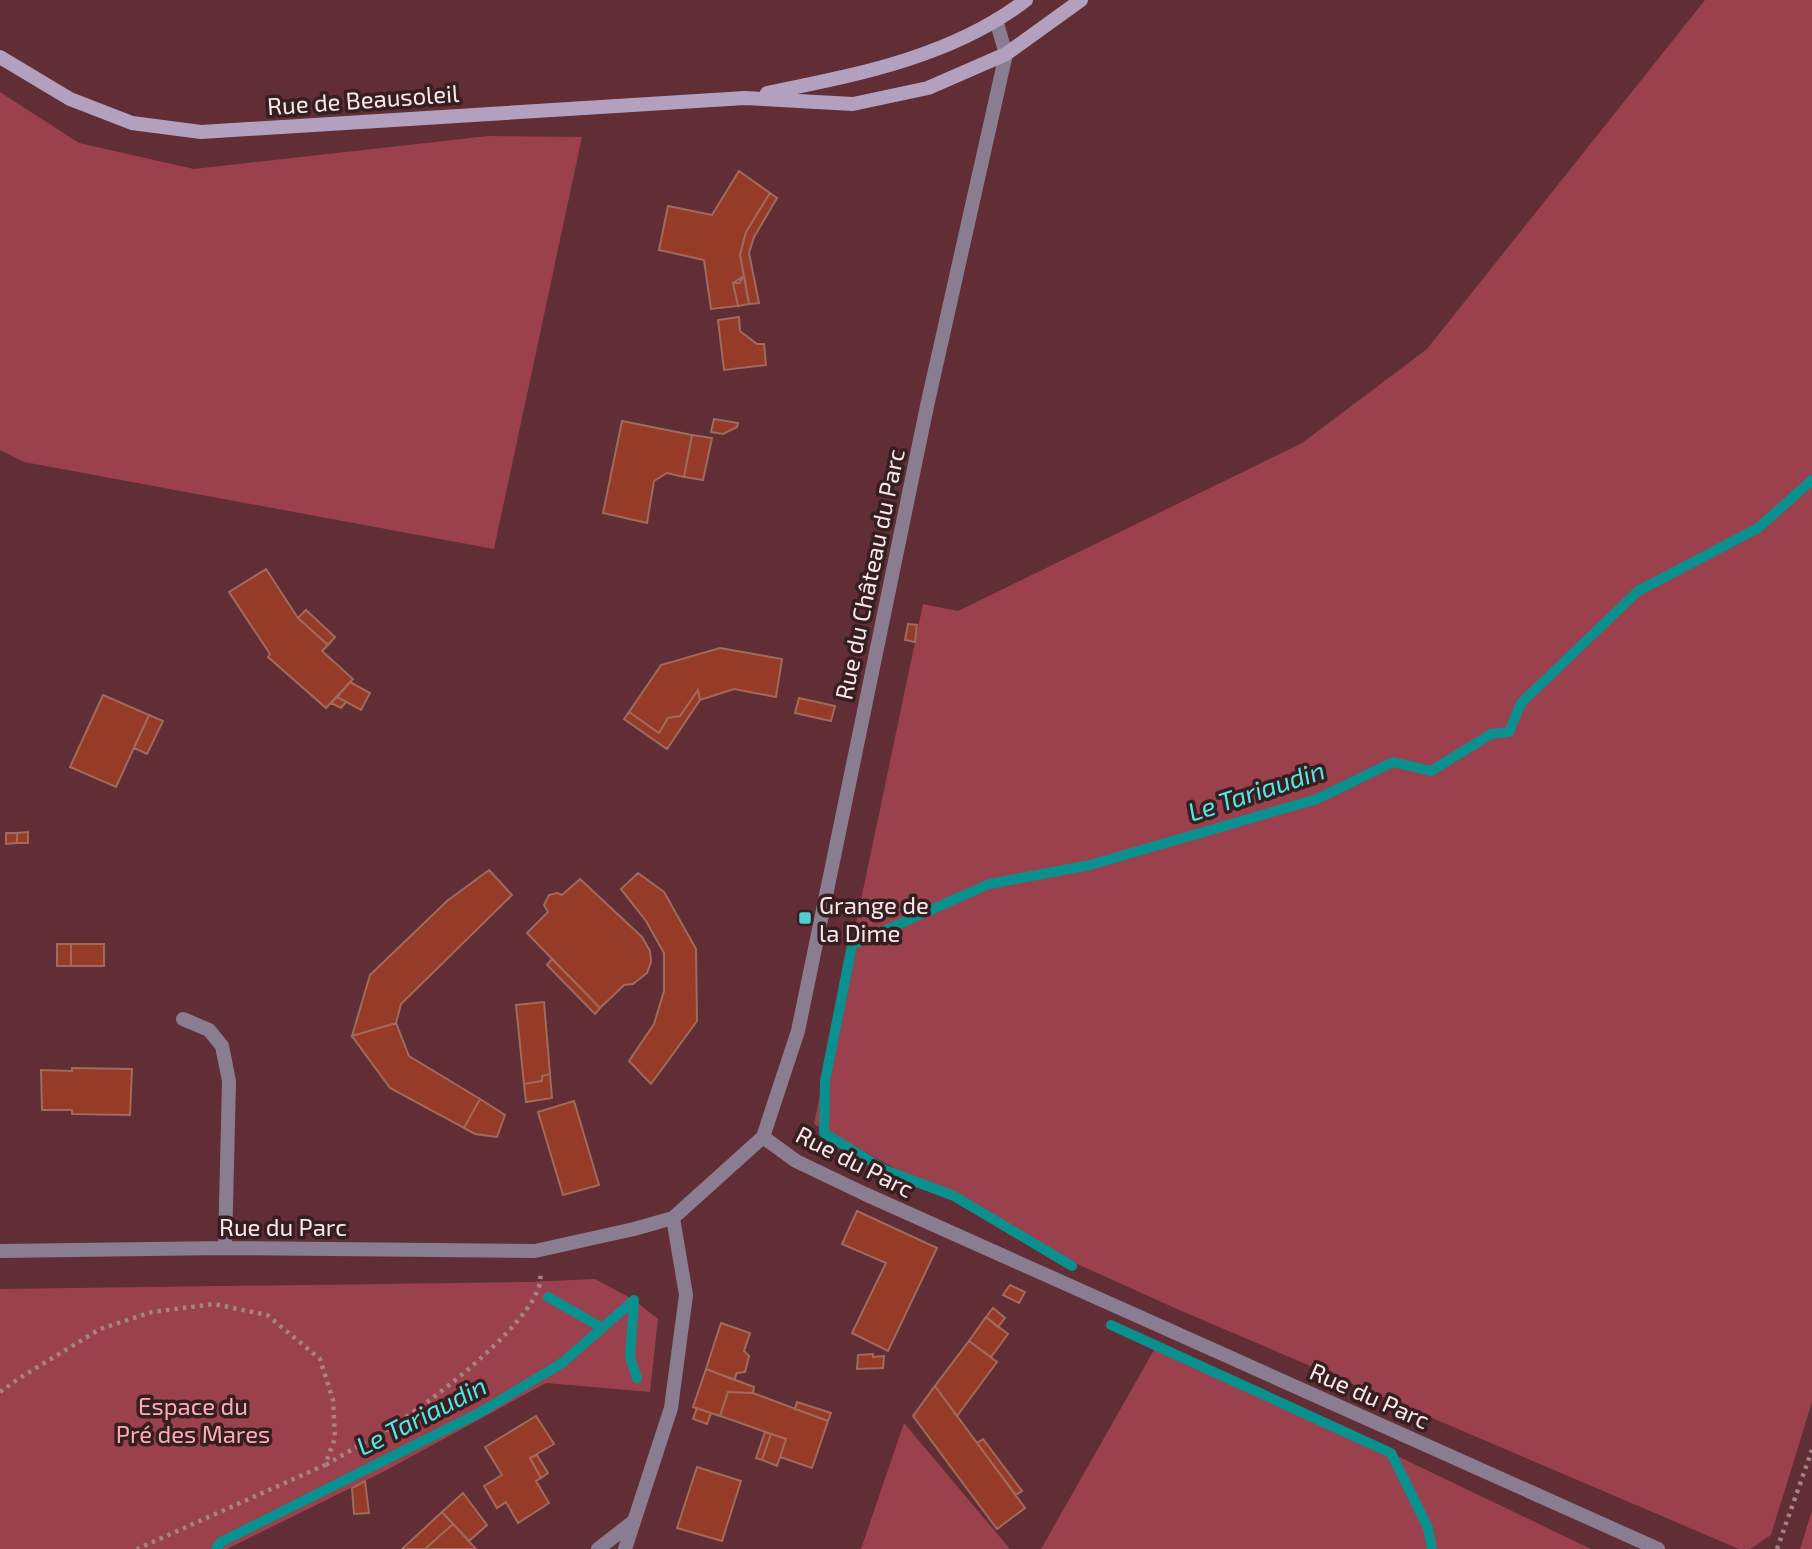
<svg xmlns="http://www.w3.org/2000/svg" width="1812" height="1549" font-family="'Exo 2',sans-serif">
<style>
.green{fill:#9b414e}
.lines{fill:none;stroke-linecap:round;stroke-linejoin:round}
.stream{stroke:#09908f;stroke-width:10}
.building{fill:#953b28;stroke:#a16a5d;stroke-width:2}
.path{stroke:#a68185;stroke-width:4.5;stroke-dasharray:3.5 5;stroke-linecap:butt}
.street{stroke:#8a7d91;stroke-width:14}
.secondary{stroke:#b39fbe;stroke-width:14}
.poi-dot{fill:#53cdcb;stroke:#361f21;stroke-width:2.5}
.labels{text-anchor:middle;dominant-baseline:central;stroke-width:7;stroke-linejoin:round;paint-order:stroke}
.street-label{font-size:24px;fill:#fbe7e8;stroke:#361f21}
.poi-label{font-size:24px;fill:#fbe7e8;stroke:#361f21;text-anchor:start}
.park-label{font-size:24px;fill:#fcadb4;stroke:#361f21}
.water-label{font-size:26px;font-style:italic;fill:#53e7e5;stroke:#361f21}
</style>
<rect width="100%" height="100%" fill="#602e34"/>
<path class="green" d="M1705,0h107v1402l-41,133 -21,14h-11l-562,-240 -144,-65 -219,-120 109,-520 35,7 344,-168 125,-94z
M0,92l79,51 115,26 294,-33 94,1 -88,412 -470,-87 -24,-12z
M595,1279l39,21 24,19 -8,73 -104,-9 -161,88 -158,78h-227v-260l528,-7z
M1154,1350l237,103 200,96h-550z
M904,1423l106,126h-149z
M1812,1511v38h-12z"/>
<g class="lines">
<path class="stream" d="M1072,1266l-118,-70 -69,-26 -61,-37 1,-52 27,-136 137,-61 101,-19 227,-66 76,-37 38,9 60,-37 18,-2 12,-29 117,-112 120,-63 54,-48
M548,1297l53,30
M634,1300l-4,57 7,21
M1111,1325l280,128 37,75 4,21
M216,1549l5,-7 258,-129 83,-50 72,-63"/>
</g>
<path class="building" d="M739,171l31,22 -24,39 -6,23 4,21 -11,7 5,23 -27,3 -7,-49 -45,-10 9,-44 44,9z
M770,193l7,5 -23,39 -5,16 10,50 -10,1 -9,-49 6,-23z
M744,276l5,28 -11,2 -5,-23h6z
M739,317l1,14 17,13h7l2,21 -42,5 -6,-50z
M714,419l24,4 -1,4 -14,7 -12,-2z
M622,421l70,14 -8,42 -17,-4 -13,8 -7,42 -44,-10z
M692,435l20,3 -9,42 -19,-3z
M266,569l32,49 30,27 -6,6 31,28 -27,29 -58,-51 2,-3 -41,-62z
M306,610l29,27 -7,8 -30,-27z
M908,624l9,1 -2,17 -10,-2z
M720,648l62,11 -6,38 -42,-8 -34,11 -2,-10 -18,26 -12,2 -9,15 -30,-21 32,-47z
M350,682l20,11 -9,17 -24,-13z
M698,690l2,10 -33,49 -43,-30 5,-7 30,21 9,-15 12,-2z
M103,695l46,20 -33,72 -46,-20z
M337,697l9,5 -5,6 -10,-5z
M799,698l36,8 -4,15 -36,-8z
M149,715l14,6 -16,33 -13,-6z
M28,832v11h-11v-10z
M6,833h11v10l-11,1z
M489,870l23,25 -111,109 -5,19 -44,13 18,-61 77,-74z
M638,873l26,19 32,57 1,72 -46,63 -22,-23 25,-37 10,-33v-38l-18,-32 -25,-32z
M580,879l62,58 8,14 1,11 -4,11 -14,11 -9,1 -24,23 -73,-75 21,-21 -4,-7 5,-10 8,-2 5,2z
M57,944h14v22h-14z
M71,944h33v22h-33z
M552,959l48,49 -5,6 -48,-49z
M544,1002l6,72 -8,2v5l-18,3 -8,-79z
M396,1023l13,33 71,43 -16,29 -74,-40 -38,-52z
M72,1068l60,1 -2,46 -58,-1v-4h-30l-1,-40 31,1z
M550,1074l2,24 -26,4 -2,-18 18,-3v-5z
M480,1099l25,16 -8,22 -22,-3 -11,-6z
M574,1101l25,84 -36,10 -25,-83z
M857,1211l80,37 -49,103 -36,-18 34,-70 -44,-19z
M1010,1285l15,7 -6,11 -16,-8z
M993,1308l12,10 -7,9 -12,-10z
M986,1317l22,17 -17,23 -22,-16z
M721,1323l29,10 -6,18 5,5 -4,16 -8,1 -3,7 -28,-11z
M969,1341l28,21 -40,54 -22,-30z
M873,1354v3l11,-1 -1,12 -26,1 1,-14z
M706,1369l48,18 -1,6 -25,-1 -8,24 -27,-9z
M935,1386l90,122 -28,21 -84,-113z
M728,1392l25,1 75,28 -16,47 -32,-11 6,-18 -66,-23z
M797,1402l34,11 -3,8 -33,-12z
M697,1408l14,5 -4,11 -14,-5z
M536,1416l18,28 -24,14 11,20 -5,3 13,22 -31,20 -12,-21 -9,6 -13,-22 18,-11 -17,-28z
M765,1432l6,2 -9,26 -6,-2z
M771,1434l15,5 -9,27 -15,-6z
M983,1439l39,52 -6,4 -39,-52z
M537,1455l11,18 -7,5 -11,-20z
M697,1467l44,14 -19,60 -45,-13z
M365,1481l4,32 -15,1 -2,-26z
M463,1493l24,32 -18,16 -27,-29z
M442,1512l11,12 -28,25h-23z
M453,1524l23,25h-51z"/>
<g class="lines">
<path class="path" d="M0,1392l18,-13 82,-50 52,-17 62,-8 53,11 53,44 13,41 2,38 -10,27 -188,84
M326,1465c24,-15 50,-28 74,-44 32,-20 148,-109 140,-147
M1777,1549l35,-99"/>
<path class="street" d="M183,1019l26,11 13,16 7,35 -4,167
M763,1137l35,-106 129,-625 79,-352 -10,-34
M763,1137l33,24 69,33 793,355
M0,1251l225,-3 310,3 99,-22 39,-11 90,-81
M598,1549l36,-28
M625,1549l46,-141 15,-113 -13,-77"/>
<path class="secondary" d="M0,57l70,42 62,24 69,9 544,-34 108,6 75,-16 78,-34 75,-54
M767,93c89,-18 185,-36 259,-93"/>
</g>
<rect class="poi-dot" x="798" y="911" width="14" height="14" rx="3.5"/>
<g class="labels">
<g class="street-label">
<text transform="translate(363 99) rotate(-4)">Rue de Beausoleil</text>
<text transform="translate(869 574) rotate(-78)">Rue du Château du Parc</text>
<text transform="translate(855 1161) rotate(27)">Rue du Parc</text>
<text x="283" y="1226">Rue du Parc</text>
<text transform="translate(1370 1395) rotate(24)">Rue du Parc</text>
</g>
<g class="poi-label">
<text x="819" y="904">Grange de<tspan x="819" dy="28">la Dime</tspan></text>
</g>
<g class="park-label">
<text x="193" y="1405">Espace du<tspan x="193" dy="28">Pré des Mares</tspan></text>
</g>
<g class="water-label">
<text transform="translate(1256 790) rotate(-18)">Le Tariaudin</text>
<text transform="translate(421 1415) rotate(-27)">Le Tariaudin</text>
</g>
</g>
</svg>
